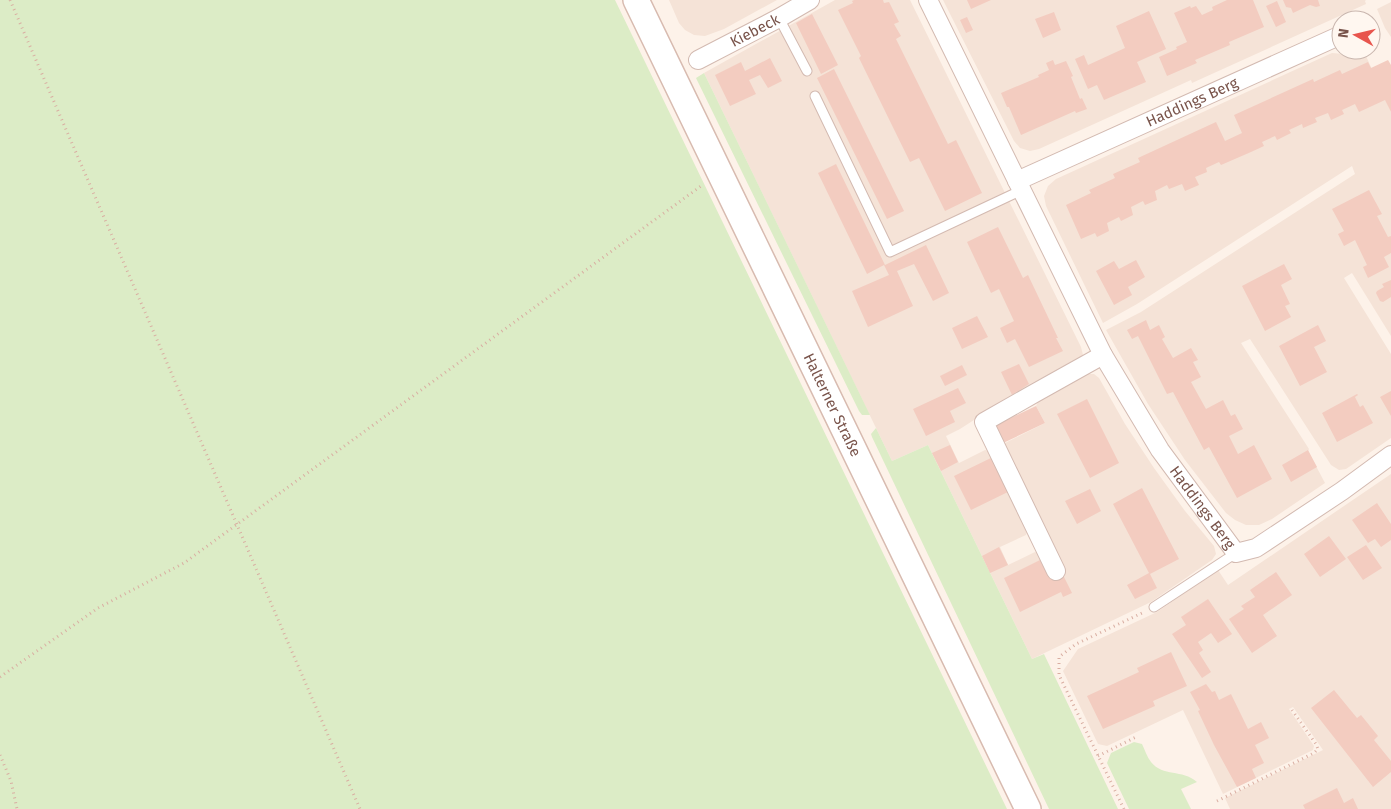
<svg xmlns="http://www.w3.org/2000/svg" width="1391" height="809" font-family="'Fira Sans',sans-serif">
<style>
.residential{fill:#f5e3d7}
.green{fill:#dcecc6}
.building{fill:#f3ccc0}
.lines{fill:none;stroke-linecap:round;stroke-linejoin:round}
.lane-casing{stroke:#d3bab1;stroke-width:11}
.street-casing{stroke:#d3bab1;stroke-width:20}
.secondary-casing{stroke:#d8bbb0;stroke-width:28}
.path{stroke:#d9aea2;stroke-width:3;stroke-dasharray:1 4;stroke-linecap:butt}
.lane{stroke:#fff;stroke-width:9}
.street{stroke:#fff;stroke-width:18}
.secondary{stroke:#fff;stroke-width:25}
.labels{text-anchor:middle;dominant-baseline:central;stroke-width:4.5;stroke-linejoin:round;paint-order:stroke}
.street-label{font-size:15px;fill:#79544b;stroke:#fff7f0}
</style>
<rect width="100%" height="100%" fill="#fdf2e9"/>
<path class="residential" d="M669,0h108l-53,29 -19,7 -11,-1 -9,-5 -6,-7z
M835,0h75l171,347 2,8 -6,5 -47,24 -70,45 -14,7 13,27 26,-13 9,3 35,73 -3,9 -26,12 8,18 27,-13 8,3 -42,-110 44,-22 -9,-17 4,-8 46,-24h8l5,4 26,46 29,44 31,43 29,35 2,8 -4,6 -61,42 -119,57 -104,-214 -36,16 -188,-388z
M943,0h423l-1,1 1,3 -174,79 -1,-3 -152,69 -9,2 -10,-3 -6,-7z
M1391,2v35l-6,-9 -8,-19z
M1332,53l34,3 25,56v224l-39,-63 -8,5 47,76v84l-45,31 -7,1 -8,-5 -81,-126 -9,4 68,106 -1,2 17,32 -53,36 -13,6h-13l-11,-5 -9,-7 -41,-53 -37,-56 -42,-74 35,-18 214,-138 -3,-8 -215,138 -34,19 -57,-117 -2,-10 4,-10 8,-7z
M1391,474v335h-161l-5,-11 98,-48 -30,-43 -4,2 25,37 -1,4 -90,44 -40,-84 -76,36 -9,-2 -35,-73 15,-22 79,-37 61,-42 10,15z"/>
<path class="green" d="M0,0h615l392,809h-1007z
M704,73l166,342h-8l-3,-4 -163,-333z
M876,428l16,33 36,-16 104,214 12,-5 74,155h-69l-177,-372 -1,-3z
M1134,742l8,2c3,6 5,13 9,18 12,15 31,7 46,20l-16,7 10,20h-62l-22,-46 4,-10z"/>
<path class="building" d="M854,0h29l1,3 5,-1 10,20 -5,2 7,12 -5,3 52,105 8,-4 26,53 -37,18 -26,-53 -9,4 -51,-104 2,-2 -23,-46 15,-7 -1,-2z
M967,0h24l-20,9z
M1227,0h26l11,27 -35,15 1,3 -35,15 2,3 -30,13 -8,-19 18,-8 -1,-2 11,-5 -13,-29 16,-7 1,2 5,-2 6,9 11,-5 -1,-3z
M1283,0h35l2,6 -4,1 -6,-2 -17,8 -2,-5 -5,-1z
M1277,1l9,21 -10,5 -10,-21z
M1149,11l17,38 -29,13 9,20 -42,18 -7,-15 -9,4 -13,-30 9,-4 4,10 37,-17 -9,-22z
M1054,12l7,18 -18,8 -8,-19z
M812,14l26,51 -17,9 -25,-51z
M967,17l6,13 -7,3 -6,-13z
M770,58l12,23 -14,7 -8,-13 -11,5 7,14 -26,12 -15,-31 26,-13 4,9z
M1053,60l2,5 11,-4 7,15 -2,1 9,22 2,-1 5,11 -11,4 -1,-2 -54,24 -12,-28h-2l-6,-14 38,-16 -1,-2 11,-5 -3,-7z
M1388,60l3,5v47l-6,-12 -26,12 -4,-8 -13,6 2,4 -13,6 -3,-7 -13,5 2,4 -14,6 -1,-4 -13,6 2,3 -14,7 -2,-4 -13,6 2,4 -13,6 -30,13 -2,-3 -13,6 1,4 -12,5 4,8 -14,6 -3,-7 -13,5 -2,-4 -12,6 2,9 -12,5 -2,-4 -12,6 2,8 -12,6 -2,-4 -12,6 2,8 -12,6 -2,-4 -14,6 -15,-34 25,-12 -2,-3 26,-12 -2,-4 27,-12 -2,-4 78,-36 9,19 17,-8 -8,-18 79,-36 1,3 26,-12 2,4 26,-12 3,6z
M834,69l70,142 -17,8 -70,-141z
M836,164l49,101 41,-20 23,48 -16,8 -19,-37 -17,7 16,35 -45,21 -16,-36 37,-16 -5,-10 -17,9 -49,-101z
M1369,190l13,24 -5,2 11,21 3,-1v17l-7,4 5,10 -21,11 -5,-11 4,-2 -12,-25 -11,6 -6,-12 6,-3 -12,-22z
M998,227l25,51 5,-3 30,63h-2l7,13 -34,16 -14,-28 -8,4 -7,-15 14,-7 -15,-32 -8,4 -24,-51z
M1136,260l9,17 -17,10 4,8 -18,10 -18,-34 18,-10 5,8z
M1284,264l8,15 -11,6 9,19 -5,2 6,11 -26,14 -23,-45z
M1391,280v17l-8,5 -3,-1 -4,-8 1,-2 7,-4 -2,-3z
M977,316l11,21 -26,12 -10,-21z
M1146,320l4,10 9,-5 6,12 -3,2 11,19 18,-10 7,12 -5,2 8,15 -10,5 15,27 17,-9 8,16 4,-2 8,15 -14,7 9,18 16,-9 18,34 -35,19 -28,-51 -5,3 -31,-58 -6,2 -29,-58 -6,3 -5,-9z
M1318,325l8,16 -12,6 13,25 -27,14 -21,-40z
M1019,364l10,20 -17,11 -11,-23z
M962,365l5,10 -22,11 -5,-10z
M958,388l8,15 -16,8 5,11 -29,14 -13,-27z
M1391,391v25l-11,-19z
M1357,394l1,1 -3,2 5,10 3,-2 10,18 -36,19 -15,-29z
M1087,399l32,64 -29,15 -33,-64z
M1036,406l9,17 -44,21 -9,-17z
M950,445l8,17 -17,9 -9,-18z
M1308,450l9,17 -26,15 -9,-17z
M995,456l17,34 -41,20 -17,-34z
M1142,488l37,71 -29,15 7,14 -22,11 -8,-14 22,-12 -36,-69z
M1090,489l11,22 -24,13 -12,-23z
M1377,503l14,21v16l-10,7 -6,-8 -7,4 -16,-23z
M1329,536l17,23 -26,18 -16,-23z
M1366,545l16,23 -19,12 -16,-23z
M999,547l9,18 -18,8 -8,-17z
M1044,558l19,17 9,18 -9,4 -2,-5 -41,20 -16,-34z
M1276,572l16,23 -29,20 14,21 -25,17 -23,-34 15,-10 -3,-3 14,-9 -5,-7z
M1208,599l24,35 -14,9 -7,-10 -13,9 5,8 -4,3 12,19 -9,6 -30,-44 14,-9 -5,-8z
M1171,652l16,34 -34,15 2,5 -52,23 -16,-33 52,-24 -2,-4z
M1206,684l6,8 3,-1 4,9 12,-6 17,35 13,-7 8,16 -14,7 9,18 -12,6 4,9 -19,9 -23,-42 -16,-34 2,-1 -10,-18z
M1334,690l23,28 4,-3 17,21 -4,4 17,21v11l-18,15 -62,-79z
M1337,788l7,15 9,-5 5,11h-53l-2,-4z"/>
<g class="lines">
<defs>
<path id="lane" d="M779,18l28,53
M815,96l75,156 132,-62
M1154,607l82,-54"/>
<g id="street">
<path id="s1" d="M928,0l175,355 57,95 76,103 20,-5 86,-57 49,-36"/>
<path id="s2" d="M698,60l81,-42 31,-18"/>
<path id="s3" d="M1017,181l324,-146"/>
<path d="M1056,571l-72,-149 51,-29 68,-38"/>
</g>
<g id="secondary">
<path id="s4" d="M636,0l392,809"/>
</g>
</defs>
<use href="#lane" class="lane-casing"/>
<use href="#street" class="street-casing"/>
<use href="#secondary" class="secondary-casing"/>
<path class="path" d="M10,0l350,809
M0,677l98,-69 86,-45 517,-377
M0,755l11,26 6,28
M1098,756l40,-20
M1217,801l97,-48 4,-4 -2,-5 -24,-34
M1124,809l-65,-134v-18l17,-13 66,-31"/>
<use href="#lane" class="lane"/>
<use href="#street" class="street"/>
<use href="#secondary" class="secondary"/>
</g>
<g class="labels">
<g class="street-label">
<text stroke="none"><textPath href="#s2" startOffset="64">Kiebeck</textPath></text>
<text stroke="none"><textPath href="#s3" startOffset="192">Haddings Berg</textPath></text>
<text stroke="none"><textPath href="#s4" startOffset="450">Halterner Straße</textPath></text>
<text stroke="none"><textPath href="#s1" startOffset="578">Haddings Berg</textPath></text>
</g>
</g>
<g transform="translate(1356 35) rotate(278)"><circle r="24" fill="#fff7f0" stroke="#c9b6ae"/>
<path d="M0-4L9 19L0 12L-9 19Z" fill="#e8554d"/>
<text y="-8" font-size="14" font-weight="bold" text-anchor="middle" fill="#79544b">N</text>
</g>
</svg>
